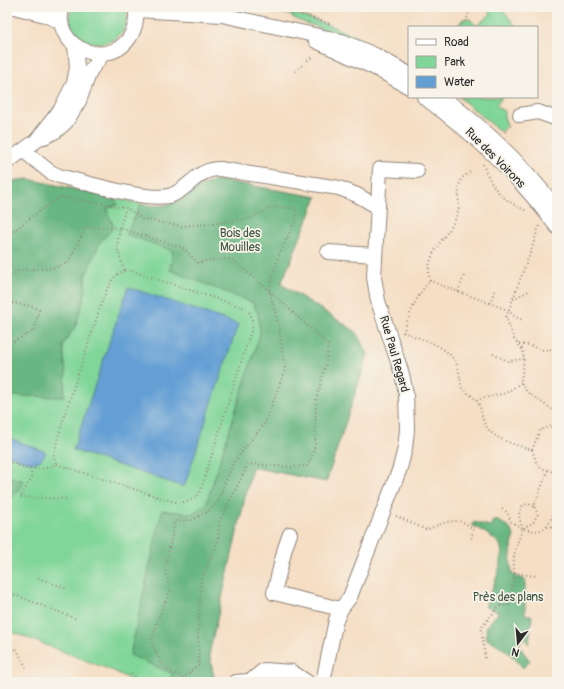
<svg xmlns="http://www.w3.org/2000/svg" width="564" height="689" font-family="Pangolin,sans-serif">
<style>
.green{fill:#80d599;stroke:#568062}
.forest{fill:#68b681;stroke:#4a7056}
.water{fill:#649fd4;stroke:#486580}
.lines{fill:none;stroke-linecap:round;stroke-linejoin:round}
.minor-casing{stroke:#908478;stroke-width:16}
.path{stroke:#908478;stroke-width:2;stroke-dasharray:1 3;stroke-linecap:butt}
.minor{stroke:#fff;stroke-width:14}
.labels{text-anchor:middle;dominant-baseline:central;stroke-width:3.5;stroke-linejoin:round;paint-order:stroke}
.street-label{font-size:12px;fill:#2b2b2b;stroke:#f7f3e8}
.park-label{font-size:12px;fill:#405646;stroke:#f7f3e8}
</style>
<rect width="100%" height="100%" fill="#f7f3e8"/>
<filter id="ink" filterUnits="userSpaceOnUse"><feTurbulence type="fractalNoise" baseFrequency=".025" numOctaves="2"/><feDisplacementMap in="SourceGraphic" scale="8" xChannelSelector="R" yChannelSelector="G"/><feConvolveMatrix kernelMatrix="1 2 1 2 8 2 1 2 1" color-interpolation-filters="sRGB"/></filter>
<filter id="wash" filterUnits="userSpaceOnUse"><feTurbulence type="fractalNoise" baseFrequency=".012" numOctaves="4" result="noise"/><feDisplacementMap in="SourceGraphic" scale="16" xChannelSelector="R" yChannelSelector="G"/><feGaussianBlur stdDeviation="0.9" result="paint"/><feColorMatrix in="noise" values="0 0 0 0 0 0 0 0 0 0 0 0 0 0 0 0 0 1.4 0 .05"/><feComposite in="paint" operator="in"/></filter>
<g filter="url(#wash)">
<rect width="100%" height="100%" fill="#f5dec4"/>
<path class="green" d="M71,7h55c11,49 -67,47 -55,0z
M261,7h13l55,18 29,13 51,30 -72,-34 -40,-14 -7,-5z
M497,7h4l15,20h-59l6,-8h7l6,7 15,-12 -2,-3z
M459,97h43l-6,9 8,5v6l3,8 -6,7z
M28,179l123,27c32,1 41,-21 67,-26l99,17 -36,87 74,47 13,23 -42,128 -74,-15 -43,187 6,28h-81l-18,-10 -109,-42v-447l4,-2z"/>
<path class="forest" d="M28,179l86,19 4,7 -9,2 -2,4 7,16 -14,15 -15,35 1,13 -10,35 -13,20 3,28 -2,24 -57,-1v-213l4,-2z
M218,180l99,17 -36,87 74,47 13,23 -42,128 -74,-15 -43,187 6,28h-46l4,-8 -43,-19 32,-145 30,4 14,-10 54,-170 -2,-21 -5,-10 -83,-33 3,-19 -47,-17 15,-30c12,2 24,3 36,-2 15,-6 25,-19 41,-22z
M7,476l17,5 -12,17 -5,-1z
M494,519c8,4 16,7 20,16 -2,14 -6,27 -1,40l12,5v34l7,2 -3,28 -7,-7 -3,9 11,15 -7,7c-10,-12 -20,-22 -36,-29l-1,-12 13,-15 -14,-5c5,-14 22,-49 15,-62 -4,-7 -21,-16 -28,-20l2,-3 16,4z"/>
<path class="water" d="M128,287l110,37 -54,163 -111,-37z
M7,437l39,15c-8,19 -25,7 -39,2z"/>
</g>
<g filter="url(#ink)">
<g class="lines">
<defs>
<path id="minor" d="M14,7l31,8 16,7
M62,7c-11,44 53,66 71,24 3,-7 4,-16 2,-24
M136,10l86,5 120,26 33,14 34,19
M316,41l59,27 34,19
M424,97c53,39 94,78 133,130
M442,97c44,32 82,69 115,112
M520,115l18,-3 19,7
M44,137l12,-6 10,-9 13,-21 11,-30 13,-17
M24,151l26,21 9,4c25,6 92,27 113,19 19,-8 25,-26 48,-26l119,19 18,7 21,12
M7,162l29,-21 25,-32 13,-26 3,-16 -2,-22
M328,252l47,3
M290,534l-5,14 -11,45 67,16
M252,680l12,-10 28,2 15,10
M236,682l24,-2 26,2
M323,682l13,-62 5,-11 9,-12 50,-129 5,-20 2,-18 -1,-36 -4,-20 -24,-73 -4,-24 6,-108 37,2"/>
</defs>
<use href="#minor" class="minor-casing"/>
<path class="path" d="M283,7l47,17
M490,7h4
M459,27l8,-8 3,-12
M295,71l18,-15
M505,132l6,-7
M483,164c9,25 19,36 44,47
M470,172c-3,3 -8,5 -9,8 -4,7 -1,23 -3,31 -7,27 -35,39 -28,70l78,29 7,7 8,3
M539,226l-7,22 -26,69 8,22 9,11 1,11 -3,18 1,6 5,7 30,21
M7,236l31,-24 22,-15 67,11 15,11 39,7 28,-2 43,-6 19,-11 24,1 2,9 -19,40 -9,33 10,37 6,43 -20,53 -32,40 -16,40 -10,9 -15,8 -17,1 -10,47 5,23 -13,30 -5,21 8,20 10,9 13,7 16,-13 -1,-28 3,-57 17,-39 1,-18 29,-59 41,3 19,-1 7,-20 1,-45 10,-38 2,-18c-32,-30 -63,-59 -97,-86l-21,1 -12,3 -15,-15 -63,-20 -34,-1 -18,36 -16,5 -33,2 -12,9
M124,270l-7,-22 3,-20 6,-20
M458,292l6,-16
M513,299l18,-9
M490,303l5,-14
M7,314l5,-11 19,3 8,4 -5,21 -27,14
M403,332c20,8 46,13 55,35 2,7 2,14 4,21 5,6 13,8 16,15 5,8 3,18 10,26 9,12 30,16 44,21l6,17 19,6
M403,333c7,-19 13,-38 27,-52
M519,344l10,1 11,5 17,-1
M493,354l15,7 16,-2
M476,400l30,-7 16,-11
M532,450l8,-20 17,-6
M7,461c16,6 33,13 49,3l115,37c13,3 24,1 30,-12l51,-161c1,-11 -1,-16 -10,-21l-104,-34c-8,-3 -16,-4 -22,3 -12,12 -19,43 -25,59 -11,35 -24,70 -34,106l-3,14 2,9
M31,469v11l-11,17 48,2
M534,506l-6,-2 -5,1c-6,8 -4,14 0,23l10,-5 5,-9 -4,-8 14,-36
M502,509l5,3 4,10 11,6
M396,516l31,14c15,-7 34,-16 46,0l-2,11
M547,527l10,-1
M535,576l-20,-3c-4,-16 2,-30 8,-45 17,7 25,1 31,-16
M38,578l30,11
M7,592l70,27
M7,618l3,-7
M7,640l7,10 2,-2 10,19
M7,654l7,-4
M485,658l-4,-30 18,-22 10,-1 6,-32
M131,674l13,8"/>
<use href="#minor" class="minor"/>
</g>
</g>
<g class="labels">
<g class="street-label">
<text transform="translate(495 158) rotate(45)">Rue des Voirons</text>
<text transform="translate(394 354) rotate(74)">Rue Paul Regard</text>
</g>
<g class="park-label">
<text x="240" y="233">Bois des<tspan x="240" dy="14">Mouilles</tspan></text>
<text x="508" y="597">Près des plans</text>
</g>
</g>
<rect width="564" height="689" fill="none" stroke="#f7f3e8" stroke-width="24"/>
<rect x="408" y="26" width="130" height="72" fill="#f7f3e8" stroke="#a5a39c"/>
<rect x="416" y="39" width="20" height="6" fill="#ffffff" stroke="#a5a39c"/>
<text x="444" y="46" font-size="12" fill="#2b2b2b">Road</text>
<rect x="416" y="56" width="20" height="12" fill="#80d599" stroke="#a5a39c"/>
<text x="444" y="66" font-size="12" fill="#2b2b2b">Park</text>
<rect x="416" y="76" width="20" height="12" fill="#649fd4" stroke="#a5a39c"/>
<text x="444" y="86" font-size="12" fill="#2b2b2b">Water</text>
<g transform="translate(518 643) rotate(196)" stroke="#f7f3e8" stroke-width="3" paint-order="stroke">
<path d="M0-3L7 15L0 10L-7 15Z" fill="#2b2b2b"/>
<text y="-6" font-size="11" font-weight="bold" text-anchor="middle" fill="#2b2b2b">N</text>
</g>
</svg>
